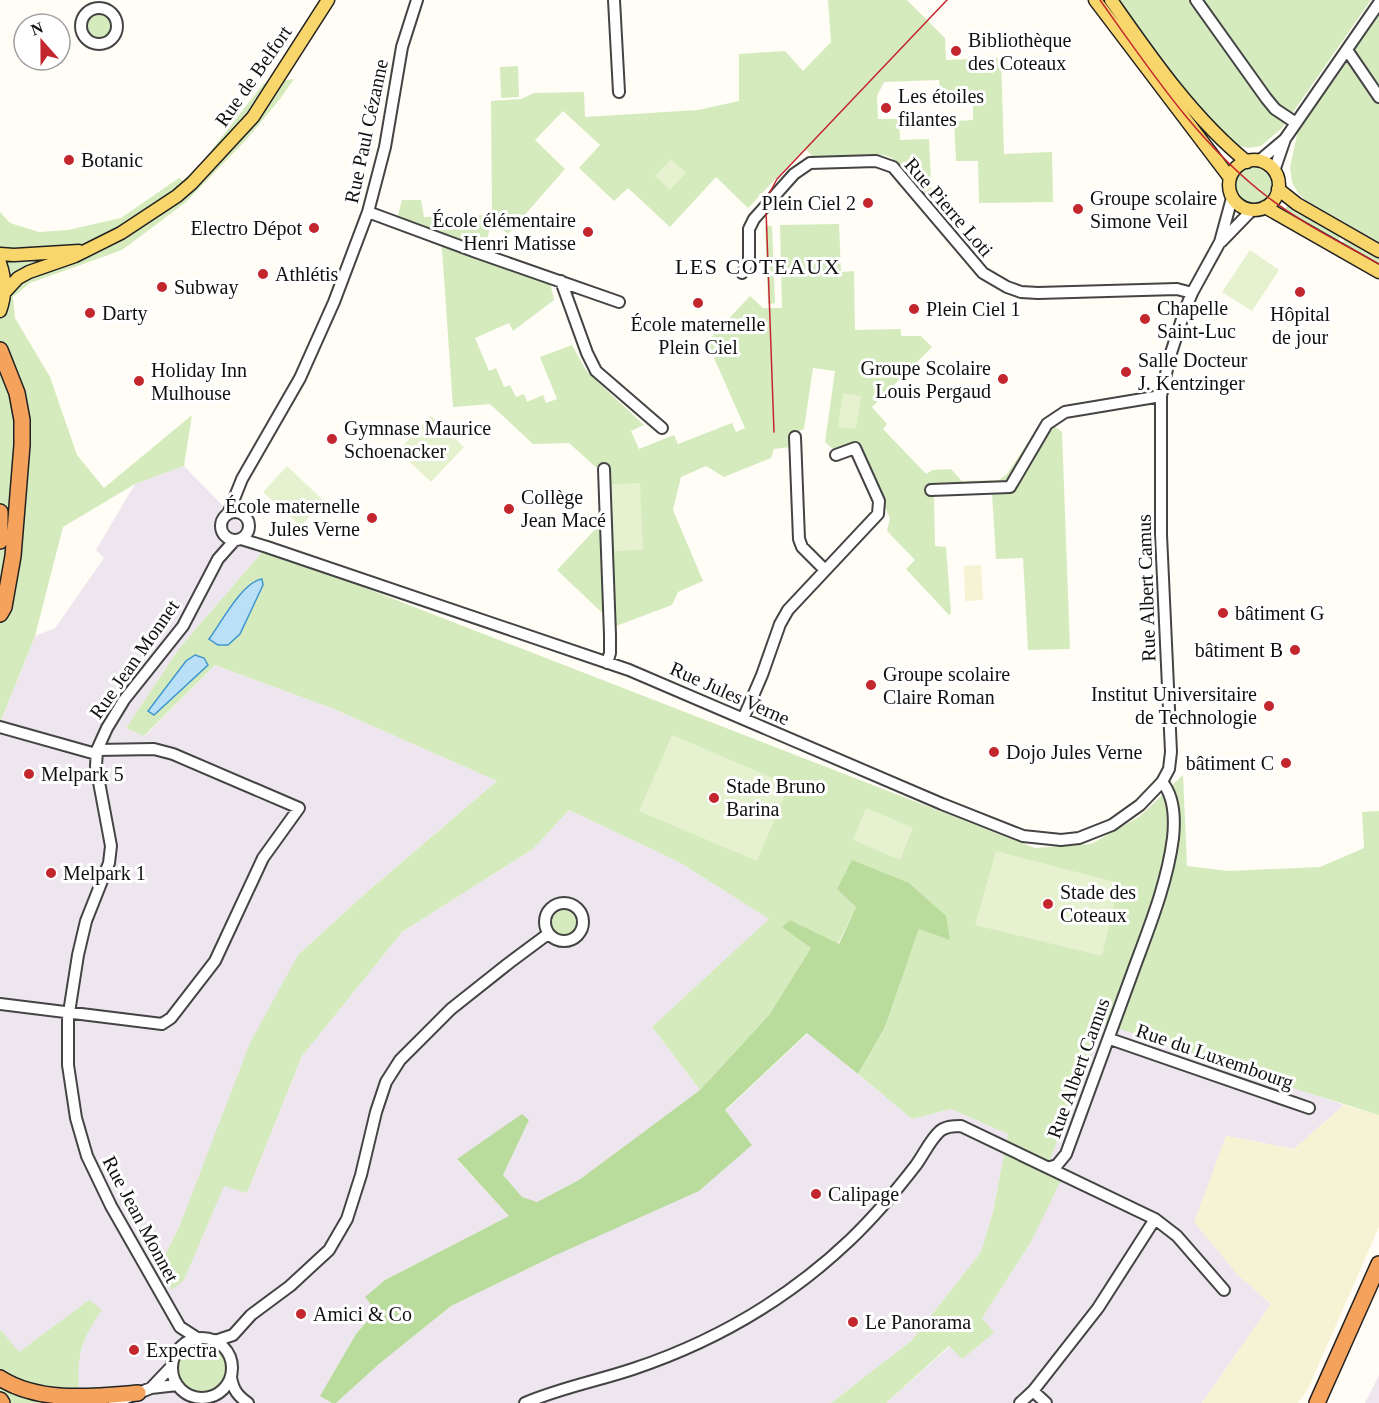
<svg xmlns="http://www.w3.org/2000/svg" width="1379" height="1403" font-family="Georgia,serif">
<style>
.industrial{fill:#eee6ef}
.farmland{fill:#f6f3d4}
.green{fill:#d5ebbd}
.forest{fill:#b9dc9c}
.pitch{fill:#e6f2cf}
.water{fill:#b9e0f7;stroke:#3f96cf;stroke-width:1.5}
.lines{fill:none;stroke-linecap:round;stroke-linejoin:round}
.minor-casing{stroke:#444;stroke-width:14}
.major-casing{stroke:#222;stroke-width:15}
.highway-casing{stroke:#222;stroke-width:18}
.minor{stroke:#fff;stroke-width:10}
.major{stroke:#f9d66b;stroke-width:12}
.highway{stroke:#f5a25d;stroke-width:15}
.tram{stroke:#c4262e;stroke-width:1.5}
.poi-dot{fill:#c4262e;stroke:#fff;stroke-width:2}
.labels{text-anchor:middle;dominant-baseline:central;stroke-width:6;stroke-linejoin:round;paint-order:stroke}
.poi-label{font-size:20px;fill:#111;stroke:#fff;text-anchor:start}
.street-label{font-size:20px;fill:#111;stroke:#fff}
.quarter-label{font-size:22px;letter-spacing:1.5px;fill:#111;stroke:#fff}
</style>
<rect width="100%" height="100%" fill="#fffdf5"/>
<path class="industrial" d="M184,466l81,83 -85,98 -54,81 19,8 70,-71 119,44 163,72 -130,111 -69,63 -118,270 -21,43 25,12 40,-95 23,8 55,-137 100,-124 131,-83 36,-39 110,52 91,57 -118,108 48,63 -121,90 -42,22 -15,-4 -19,-23 26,-55 -72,40 52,56 -124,64 -19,17 10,14 -20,23 -35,62 11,7h-214l-39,-9 -2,-31 11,-33 14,-20 -84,43 -18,-24v-606l35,-87 20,-8 49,-70 -8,-8 39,-66z
M1103,1022l241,83 -50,44 -68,-13 11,138 34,30 -69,99h-316l96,-85 49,-76 15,-72z
M808,1033l104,86 39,-10 57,25 -15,78 -12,40 -70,89 -80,62h-495l43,-39 72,-58 105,-51 169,-144z
M1379,1375v28h-14z"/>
<path class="farmland" d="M981,565l2,35 -18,1 -1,-35z
M1344,1105l35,10v112l-71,162 -10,14h-96l69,-99 -34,-30 -43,-52 32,-86 68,13z"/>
<path class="green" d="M828,0h79l38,38 1,22 55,-2 3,96 48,-2 1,50 -74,1 -1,-42h-22l-2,-40 19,-1v-27l-33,1 -1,-14 -55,2 -7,14 1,23h21l1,21 29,-1 3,63 -40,-44 -8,-3 -70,3 -9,-10 -57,60 -32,-31 -46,50 -42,-39 -14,13 -35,-33 21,-23 -37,-34 -28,29 30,29 -57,65 -16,-14 -10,39 68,23 4,18 -41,31 -4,-8 -34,15 14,33 7,-3 8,19 6,-2 6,12 8,-3 3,8 16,-7 3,8 11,-4 -17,-42 32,-12 15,27 57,53 -13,6 8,18 35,-14 4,9 54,-21 4,9 9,-4 -38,-86 43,-46 13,12h19l-2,-83 59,-1 2,48 13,-1 1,59 46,-1v7h20l11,11 -60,60 15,17 -4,5 43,45 7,-4 18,-1 11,12 37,-1 8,-6 37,-56 18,14 8,217 -42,1 -5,-92 -27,1 -4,-66 -58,2 1,51 11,1 5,66 -2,2 -43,-46 9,-9 -28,-29 3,-13 -33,-73 -20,8 -12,-11 10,-71 -22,-3 -9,61 -12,5 -1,13 -17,2 -3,9 -47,19 -18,-11 -25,11 -8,33 30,71 -25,11 -6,13 -56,21 -59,-56 45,-48 -2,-51 -31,-28 -36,1 -43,-40 -37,3 -12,-172 -44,-16 5,-19h19l3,17 68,-2 -1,-114 30,-2 13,-6 50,-1 1,25 113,-7 41,-9v-47l46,-3 18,20 28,-29z
M1118,0h253l-89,128 -21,18 -13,2 -14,-4 -24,-23 -47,-60z
M1379,3v239l-72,-41 -9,-8 -6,-11 -2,-15 7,-32 -1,-12z
M86 25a13 13 0 1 1 26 0a13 13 0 1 1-26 0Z
M518,66l1,31 -18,1 -1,-31z
M294,79l-14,20 -34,41 -61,63 -63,47 -92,33 -17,14 2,21 35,59 27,78 27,33 88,-73 -8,51 -49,18 -72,43 -28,109 -35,87v-511l10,11 29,9 29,-2 53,-12 58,-40 4,3 20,-20 61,-78z
M1234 186a19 19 0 1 1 38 0a19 19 0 1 1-38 0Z
M1289,202l53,31 -6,12 -53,-32z
M765,226h7l3,77 -7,1z
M1345,239l34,19v7l-37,-21z
M265,549l770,299 56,-4 48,-27 44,-42 4,91 41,5 92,-4 44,-19 -2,-36 17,-1v304l-77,-24 -199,-68 -57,147 16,8 -31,64 -49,76 12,15 -32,26 -13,-13 -63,57h-55l80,-62 70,-89 12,-40 15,-78 -57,-25 -39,10 -54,-45 27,-47 34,-98 27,-13 -90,-9 -18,37 -48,-24 -7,7 28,21 -42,67 -69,75 -48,-63 117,-108 -90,-57 -110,-52 -36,39 -131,83 -100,124 -55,137 -23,-7 -40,94 -12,10 -13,-22 21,-43 70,-182 48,-88 69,-63 130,-111 -163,-72 -119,-44 -71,71 -18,-8 54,-81z
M549 923a15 15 0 1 1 30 0a15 15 0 1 1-30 0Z
M89,1300l13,10c-22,31 -25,46 -23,83l39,10h-118v-74l19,23z
M178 1368a24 24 0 1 1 48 0a24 24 0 1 1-48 0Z"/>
<path class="forest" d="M852,860l57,23 37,33 4,24 -31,-11 -34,98 -27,47 -51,-41 -82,77 27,35 -53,46 -143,64 -105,51 -72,58 -43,39h-4l-12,-7 36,-62 20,-23 -11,-14 20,-17 124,-64 -52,-57 65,-45 7,6 -26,55 19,22 15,5 42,-22 121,-90 69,-75 42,-67 -29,-21 8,-7 49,24 17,-37 -19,-18z"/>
<path class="pitch" d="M671,159l15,14 -16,17 -15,-14z
M1250,250l29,20 -27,41 -30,-19z
M843,393l18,3 -5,33 -18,-2z
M431,416l33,31 -33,35 -33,-31z
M287,466l37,35 -23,25 -38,-34z
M640,483l3,67 -29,1 -3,-67z
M672,735l117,50 -32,76 -118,-50z
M866,808l47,20 -13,32 -47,-20z
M996,851l123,32 -17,73 -127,-31z"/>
<path class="water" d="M262,579l1,6 -23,49 -12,11h-10l-9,-6c12,-16 33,-57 53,-60z
M195,655l9,3 4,7 -54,50 -6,-4 38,-50z"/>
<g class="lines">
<defs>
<path id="minor" d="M614,0l5,92
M1196,0l70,98 9,11 21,14
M81 26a18 18 0 1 1 36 0a18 18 0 1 1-36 0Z
M1347,50l32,47
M1259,161l26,-22 94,-136
M1274,171l11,-32
M368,212l108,40 143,50
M1221,242l31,-32
M742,273l7,-12v-32l5,-10 40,-45 16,-11 66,-2 17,6 90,106 24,14 14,5 17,1 139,-4 15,4
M561,281l26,72 9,18 66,57
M795,437l4,102 3,8 23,23
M604,469l6,166v18l-3,10
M931,490l79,-3 37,-63 18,-12 96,-16
M221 526a14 14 0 1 1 28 0a14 14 0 1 1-28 0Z
M228,514l14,-35 58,-101 34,-76 34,-90 17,-65 17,-100 15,-47
M241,539l26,8 362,123 313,134 81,32 38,4 18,-2 33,-13 28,-20 22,-23 7,-13 2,-17 -10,-217v-139l9,-40 15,-46 7,-17 28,-51 12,-44
M743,719l19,-44 18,-51 8,-14 90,-96 1,-13 -24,-53 -19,7
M0,727l96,27
M545 922a19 19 0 1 1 38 0a19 19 0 1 1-38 0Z
M0,1004l162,20 9,-6 44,-57 48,-103 36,-50 -126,-54 -19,-5 -57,1
M1110,1039l199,69
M1051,1167l6,-2 9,-11c22,-60 44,-120 66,-180 16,-44 35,-89 41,-136 2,-19 2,-41 -11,-56
M172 1368a30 30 0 1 1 60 0a30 30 0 1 1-60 0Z
M197,1338l-17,-11 -69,-121 -24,-50 -11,-38 -8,-53v-46l10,-64 8,-34 23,-58 2,-17 -15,-80 1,-16 10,-22 17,-28 59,-74 35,-67 16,-18
M215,1341l18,-6 18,-20 39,-29 39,-36 18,-31 14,-44 15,-63 10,-30 14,-22 51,-51 58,-46 39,-29
M231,1377c2,13 7,19 17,26
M151,1388l26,-3
M1033,1391l13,12
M114,1403l37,-15 20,-21
M525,1403c35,-15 72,-22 108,-34 81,-27 156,-71 217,-129 24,-23 46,-49 66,-75 8,-11 14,-25 24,-34 6,-5 14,-5 21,-5l194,93 22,17 47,54
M1020,1403l13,-12 65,-83 57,-89"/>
<path id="major" d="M1095,0l135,178
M1111,0c40,57 81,117 136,162
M1229 185a25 25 0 1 1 50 0a25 25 0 1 1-50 0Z
M1278,189l19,15 82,47
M1265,207l114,65
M0,254l14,1 65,-4
M0,263c6,17 6,32 0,48
M5,292l13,-14 11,-6 46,-16 46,-23 56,-37 15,-13 61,-66 75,-117"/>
<path id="highway" d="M0,350l17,43 5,27v25l-9,111 -9,51 -4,7
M0,512v29
M0,1378c39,25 91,19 138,15
M0,1400l2,3
M1317,1403l62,-139"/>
</defs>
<use href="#minor" class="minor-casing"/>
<use href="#major" class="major-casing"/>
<use href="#highway" class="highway-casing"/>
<use href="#minor" class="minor"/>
<use href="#major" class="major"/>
<use href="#highway" class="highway"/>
<path class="tram" d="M1100,0c50,70 100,146 169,198 34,26 73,45 110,66
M774,432l-8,-223 3,-15 8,-15 170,-179"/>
</g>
<g class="poi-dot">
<circle cx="956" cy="51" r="6"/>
<circle cx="886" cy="108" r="6"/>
<circle cx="69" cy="160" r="6"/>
<circle cx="868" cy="203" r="6"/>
<circle cx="1078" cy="209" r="6"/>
<circle cx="314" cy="228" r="6"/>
<circle cx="588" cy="232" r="6"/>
<circle cx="263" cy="274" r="6"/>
<circle cx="162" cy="287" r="6"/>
<circle cx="1300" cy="292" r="6"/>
<circle cx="698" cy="303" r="6"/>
<circle cx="914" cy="309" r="6"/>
<circle cx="90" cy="313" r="6"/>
<circle cx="1145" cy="319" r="6"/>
<circle cx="1126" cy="372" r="6"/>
<circle cx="1003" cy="379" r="6"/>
<circle cx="139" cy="381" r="6"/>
<circle cx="332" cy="439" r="6"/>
<circle cx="509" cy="509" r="6"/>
<circle cx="372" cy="518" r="6"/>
<circle cx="1223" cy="613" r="6"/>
<circle cx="1295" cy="650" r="6"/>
<circle cx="871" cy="685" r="6"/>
<circle cx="1269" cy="706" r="6"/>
<circle cx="994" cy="752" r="6"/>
<circle cx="1286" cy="763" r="6"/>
<circle cx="29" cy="774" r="6"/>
<circle cx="714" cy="798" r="6"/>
<circle cx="51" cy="873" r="6"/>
<circle cx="1048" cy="904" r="6"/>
<circle cx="816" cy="1194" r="6"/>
<circle cx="301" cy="1314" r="6"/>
<circle cx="853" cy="1322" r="6"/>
<circle cx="134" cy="1350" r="6"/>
</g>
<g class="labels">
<g class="poi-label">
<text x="968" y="40">Bibliothèque<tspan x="968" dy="23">des Coteaux</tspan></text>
<text x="898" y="96">Les étoiles<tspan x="898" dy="23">filantes</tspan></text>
<text x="81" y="160">Botanic</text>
<text x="1090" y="198">Groupe scolaire<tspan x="1090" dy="23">Simone Veil</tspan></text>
<text x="856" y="203" text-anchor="end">Plein Ciel 2</text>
<text x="576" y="220" text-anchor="end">École élémentaire<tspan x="576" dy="23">Henri Matisse</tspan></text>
<text x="302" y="228" text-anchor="end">Electro Dépot</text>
<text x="275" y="274">Athlétis</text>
<text x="174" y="287">Subway</text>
<text x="1157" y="308">Chapelle<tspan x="1157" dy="23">Saint-Luc</tspan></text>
<text x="926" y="309">Plein Ciel 1</text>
<text x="102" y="313">Darty</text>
<text x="1300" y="314" text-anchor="middle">Hôpital<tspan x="1300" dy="23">de jour</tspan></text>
<text x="698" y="324" text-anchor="middle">École maternelle<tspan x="698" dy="23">Plein Ciel</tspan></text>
<text x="1138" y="360">Salle Docteur<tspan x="1138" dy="23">J. Kentzinger</tspan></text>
<text x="991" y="368" text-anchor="end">Groupe Scolaire<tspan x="991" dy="23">Louis Pergaud</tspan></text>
<text x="151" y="370">Holiday Inn<tspan x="151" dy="23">Mulhouse</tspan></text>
<text x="344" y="428">Gymnase Maurice<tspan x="344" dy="23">Schoenacker</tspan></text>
<text x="521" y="497">Collège<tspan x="521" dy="23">Jean Macé</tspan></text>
<text x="360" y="506" text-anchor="end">École maternelle<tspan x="360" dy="23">Jules Verne</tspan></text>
<text x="1235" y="613">bâtiment G</text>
<text x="1283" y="650" text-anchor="end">bâtiment B</text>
<text x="883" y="674">Groupe scolaire<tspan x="883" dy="23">Claire Roman</tspan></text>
<text x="1257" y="694" text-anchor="end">Institut Universitaire<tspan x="1257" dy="23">de Technologie</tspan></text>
<text x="1006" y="752">Dojo Jules Verne</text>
<text x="1274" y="763" text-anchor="end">bâtiment C</text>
<text x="41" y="774">Melpark 5</text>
<text x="726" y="786">Stade Bruno<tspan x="726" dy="23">Barina</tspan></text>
<text x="63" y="873">Melpark 1</text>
<text x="1060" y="892">Stade des<tspan x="1060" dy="23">Coteaux</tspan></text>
<text x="828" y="1194">Calipage</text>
<text x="313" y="1314">Amici &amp; Co</text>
<text x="865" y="1322">Le Panorama</text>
<text x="146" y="1350">Expectra</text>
</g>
<g class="street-label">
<text transform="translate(253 76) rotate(-55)">Rue de Belfort</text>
<text transform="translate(366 131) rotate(-78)">Rue Paul Cézanne</text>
<text transform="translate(949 207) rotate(49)">Rue Pierre Loti</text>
<text transform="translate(1146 588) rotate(-92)">Rue Albert Camus</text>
<text transform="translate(134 659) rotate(-55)">Rue Jean Monnet</text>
<text transform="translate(730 693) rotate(24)">Rue Jules Verne</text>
<text transform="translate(1215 1056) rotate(19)">Rue du Luxembourg</text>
<text transform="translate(1078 1068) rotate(-70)">Rue Albert Camus</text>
<text transform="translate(141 1219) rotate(62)">Rue Jean Monnet</text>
</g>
<g class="quarter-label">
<text x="758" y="266">LES COTEAUX</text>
</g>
</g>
<g transform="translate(42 42) rotate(339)"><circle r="28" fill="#ffffff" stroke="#a0a0a0" stroke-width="1.5"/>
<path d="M0-4.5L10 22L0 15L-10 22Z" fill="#c4262e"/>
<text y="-9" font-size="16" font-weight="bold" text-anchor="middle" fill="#111111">N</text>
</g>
</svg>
